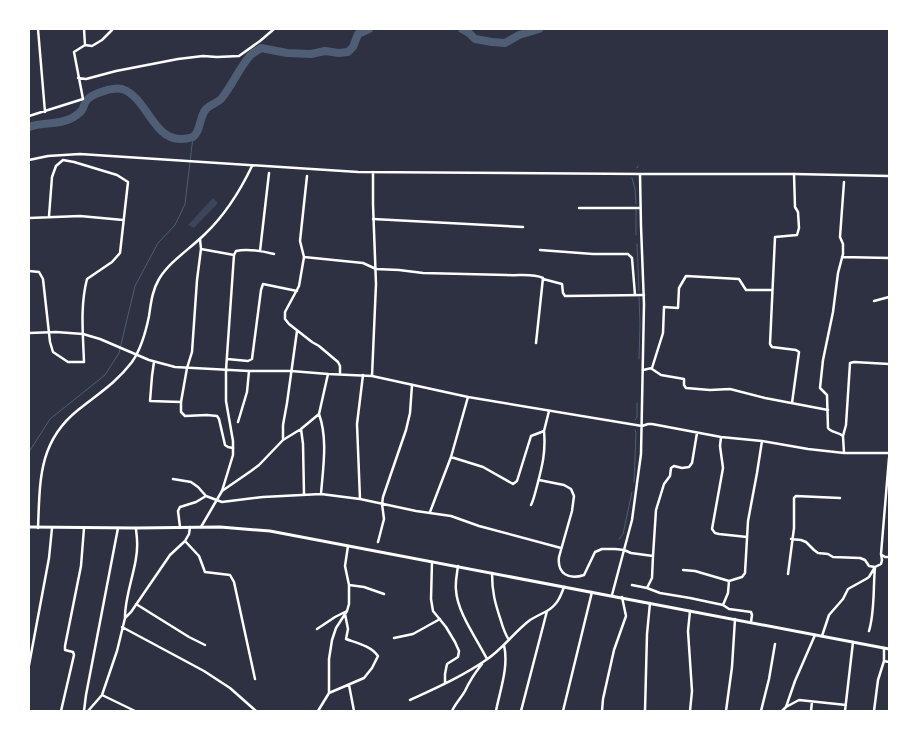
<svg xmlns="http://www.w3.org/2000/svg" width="918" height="740" font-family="Mulish,sans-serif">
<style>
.green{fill:#3c4559}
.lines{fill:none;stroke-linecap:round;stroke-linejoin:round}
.stream{stroke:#4f5d75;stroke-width:1}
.river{stroke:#4f5d75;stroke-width:8}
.minor{stroke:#fff;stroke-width:2.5}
.tertiary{stroke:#fff;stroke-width:2.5}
.secondary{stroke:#fff;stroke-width:3}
</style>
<rect width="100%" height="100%" fill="#2d3142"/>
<path class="green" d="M213,198l5,5 -24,25 -6,-3z"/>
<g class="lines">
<path class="stream" d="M637,168l1,-2
M632,178l3,11 1,15
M636,235v-25
M637,244l2,47
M639,359l1,-35 -1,-27
M635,420l2,-3v-14
M29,452l21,-33 55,-44 14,-22 16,-67 23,-43 17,-18 10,-21 8,-67
M634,482l2,-49 -1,-3
M619,539l4,-5 9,-42"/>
<path class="river" d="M462,29l7,4 6,6 17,3 13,1 14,-8 20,-6
M29,127c13,-5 28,-2 41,-8 4,-2 9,-5 12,-9 2,-3 2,-7 5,-10 6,-7 27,-13 35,-11 25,8 31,51 59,50 4,0 9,-1 12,-2 8,-6 6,-20 13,-28 4,-4 11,-6 15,-10 11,-13 17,-29 28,-42 3,-4 8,-6 12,-9l26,5 24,1 14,-3 14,2 9,-1 5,-5 5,-13 11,-5"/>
<path class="minor" d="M38,29l7,83
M84,29l1,16
M78,78l8,1 30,-8 62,-12 25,-3 14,1 22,-1 21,-15 14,-12
M29,116l54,-17 -9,-47 11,-7 7,1 10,-6 10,-10v-1
M307,176l-7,65 4,16 59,6 13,6 23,1 24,3 84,2c12,1 25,-2 36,3l-7,65
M844,182l-4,55 3,7v10l-5,19 -5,39 -10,48 -3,28 7,7 1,33c4,5 11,4 15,8l1,17
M579,208h61
M29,218l51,-2 43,4
M373,219l150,8
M200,239l1,10 -4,31 -5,72 -5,16 -6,34v10l4,4 22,-1 10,1 2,3 6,26 3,2 5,1
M201,249l33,6 2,-4c12,-3 26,0 38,3
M540,250l53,4h35l4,4 3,37
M260,251l9,-78
M304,257l-5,29 -14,26v7l4,5 23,18 7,4 19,16 2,4v8
M842,257l47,1
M29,271l10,1 4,7 7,63 3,10 15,10h16c-1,-28 -4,-56 3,-83l25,-17 8,-9 8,-71 -11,-7 -43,-13 -11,-2 -7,6 -4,11 -3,39
M543,279l19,5 1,9 2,3 79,-1
M874,301l15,-4
M227,359l21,2 4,-2 9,-69 2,-6 34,7
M154,362l-2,14 -2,25 31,1
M652,369l9,6 23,4v6l2,3 24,2 20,-1 35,9 63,12
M226,370l8,-115
M643,370l9,-2 11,-35 1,-26 14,1 1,-20 7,-12 53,3 7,11h26
M792,403l7,-51 -3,-2 -24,-3 -2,-3 5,-107 22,-2 2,-7 -1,-16 -3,-5 -1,-33
M319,414c9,25 4,54 2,80
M238,422l9,-30 2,-21
M642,426l6,-2h4l69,13 41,4 46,8 36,4h45
M301,429l2,15 1,50
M544,431l5,-20
M843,436l3,-11 4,-62 4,-1 35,2
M721,437l-1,9 3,22 -11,61 3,4 4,1 28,3
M283,440v-15l4,-22 10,-72
M451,457l32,10 30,17 4,-3 14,-45 13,-5c2,21 -2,36 -7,55 -2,7 -3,13 -6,19
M173,479l18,3 7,5 8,9 16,6 41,-5 58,-3 39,5 56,12 35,5 28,10 82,22
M539,480l25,5 7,4 3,7 -2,15 -13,46c-2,17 10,23 25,18l11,-23 7,-3h13l9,1 7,3 22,3
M222,491l29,-20 8,-6 24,-25 18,-11 18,-15 9,-40
M360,499l-3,-75 6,-49
M430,512l21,-55 17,-60
M180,527l-2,-16 2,-4 16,-5 10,-6
M791,539l10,1 5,2 8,8 4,3 10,1 5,3 27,1 5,2 4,6 6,1c-2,21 0,44 -6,64
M185,541l14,15 6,16 25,3 4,7 21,97
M378,542l6,-23 -2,-15 1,-7 23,-67 4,-17 2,-28
M882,555l3,2h4
M432,562l-1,37 2,12 13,16 9,15 4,9 -1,6 -11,7 -2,10v9
M458,566c-1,8 -3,16 -2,24 1,22 21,49 31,69
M683,570l12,1 34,10
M492,573c0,19 3,30 9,48 2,7 4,13 8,19
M788,574l6,-46v-30l2,-2 44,2
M349,585l15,2 20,7
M632,585l15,3 13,5 30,5 33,7 6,4 22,3 1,3 -1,7
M647,588l5,-10 1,-22 3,-46 8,-26 6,-8 1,-8 3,-2 8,2 7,-1 3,-4 5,-30
M136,604l53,33 16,8
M723,605l5,-12 1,-12 13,-4 3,-4 3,-52 9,-48 5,-32
M125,617c0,-25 14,-53 12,-77 0,-4 -1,-8 -1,-12
M122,627l82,44 26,17 26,23
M317,629l18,-12 12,-6 2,-7v-19l-4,-19 3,-20
M822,636l7,-21 14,-16 5,-10 18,-10 3,-2 6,-10 6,-3 1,-4 -1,-6 8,-96
M394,638l19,-4 27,-15
M884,648v13l5,1
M29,665l20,-107 3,-30
M349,685l5,26
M329,693l35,-15 8,-10 6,-12c-7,-10 -21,-13 -32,-17l2,-10 -3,-15
M102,695l33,16
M410,700c26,-12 53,-24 76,-40 17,-11 28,-28 44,-40 5,-3 11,-6 17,-9
M786,707l9,-26 20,-46
M61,711l13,-56 -1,-3 -8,-2v-4l16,-80 3,-38
M84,711l2,-16 32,-167
M88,711l14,-16 15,-44 8,-33 6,-6 39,-57 15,-14 4,-7 1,-7
M318,711l11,-18v-34l3,-19 4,-12 11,-17
M452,711c3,-7 9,-13 13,-20 5,-11 9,-17 17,-27
M496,711c4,-21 13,-44 8,-66
M521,711l26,-100c10,-6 13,-13 17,-24
M563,711l29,-119
M602,711l1,-12 11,-49 12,-34 -4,-19
M645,711l2,-77 3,-31
M690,711l2,-20 -4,-60 2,-20
M726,711l6,-44 3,-48
M761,711l8,-32 6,-35
M782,711l4,-4 13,-7 47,5
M811,711l1,-9
M845,711l8,-69
M874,711l4,-31 6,-19"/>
<path class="tertiary" d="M29,160l19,-4 32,-2 278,18 282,2h154l95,2
M29,333l27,-1 27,2 17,5 49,21 26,7 74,4h42l37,3 44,2 96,21 174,29
M372,376l4,-92 -3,-80v-32
M201,527l21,-36 11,-36v-14l-7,-40v-31
M38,528c2,-47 0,-86 40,-118 21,-17 37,-26 54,-48 9,-13 14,-31 17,-46 2,-13 3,-25 10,-37 11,-18 31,-30 46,-45 20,-19 35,-43 47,-68
M612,595l20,-75 9,-66 3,-150 -3,-78 -1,-52"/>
<path class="secondary" d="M29,527l107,1 84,-1 50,4 619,118"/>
</g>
<rect width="918" height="740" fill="none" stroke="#ffffff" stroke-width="60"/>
</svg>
